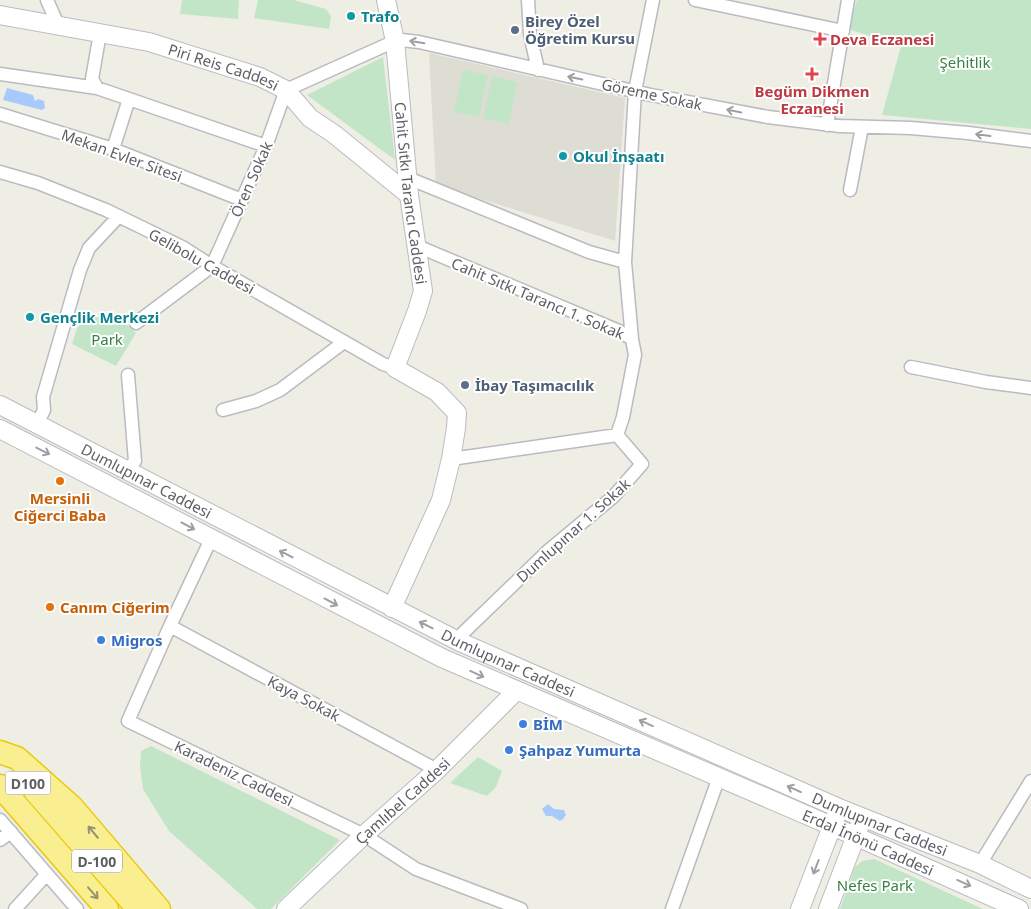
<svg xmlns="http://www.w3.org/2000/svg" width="1031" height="909" font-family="'Noto Sans',sans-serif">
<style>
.education{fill:#deddd3}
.green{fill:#c2e5c8}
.water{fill:#a7cafc}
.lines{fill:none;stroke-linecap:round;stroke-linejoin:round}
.street-casing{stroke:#babbc0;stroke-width:15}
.secondary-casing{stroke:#babcc2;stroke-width:20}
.highway-casing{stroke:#ebc808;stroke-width:25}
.street{stroke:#fff;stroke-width:12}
.secondary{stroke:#fff;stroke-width:18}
.highway{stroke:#f9ef91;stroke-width:22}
.oneway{stroke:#9e9fa3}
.oneway2{stroke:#949174}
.culture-dot{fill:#0f9aa8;stroke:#fff;stroke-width:2}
.service-dot{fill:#5c6f8a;stroke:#fff;stroke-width:2}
.health-dot{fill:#e0444e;stroke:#fff;stroke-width:2}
.food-dot{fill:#e8710a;stroke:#fff;stroke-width:2}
.shop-dot{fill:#3f7fe0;stroke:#fff;stroke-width:2}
.labels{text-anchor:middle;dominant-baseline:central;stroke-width:4;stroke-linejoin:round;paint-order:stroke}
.shield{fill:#fff;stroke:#8e8f93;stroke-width:1}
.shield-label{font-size:14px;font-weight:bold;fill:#5d5f65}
.culture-label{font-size:15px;font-weight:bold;fill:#0d838f;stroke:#fff;text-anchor:start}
.service-label{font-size:15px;font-weight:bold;fill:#4e5e75;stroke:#fff;text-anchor:start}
.health-label{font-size:15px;font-weight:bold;fill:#be3a42;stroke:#fff;text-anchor:start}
.park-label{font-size:15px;fill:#378146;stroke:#fff}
.street-label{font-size:15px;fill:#5d5f65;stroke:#fff}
.food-label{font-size:15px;font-weight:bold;fill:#c56008;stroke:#fff}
.shop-label{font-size:15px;font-weight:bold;fill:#366cbe;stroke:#fff;text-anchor:start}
</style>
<rect width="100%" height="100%" fill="#eeeee5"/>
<path class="education" d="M429,53l196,45 -10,143 -179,-56z"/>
<path class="green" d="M182,0h57l-1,19 -58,-5z
M258,0h36l32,9 5,7 -2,13 -75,-11z
M857,0h174v129l-149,-14 19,-69 -53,-17z
M383,57l12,103 -88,-65z
M463,70l25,5 -9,42 -25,-5z
M492,76l25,6 -8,42 -26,-6z
M87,317l24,1 12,3 13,12 -20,33 -44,-22 5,-16z
M151,746l189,94 -69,69h-14l-88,-78 -26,-42 -3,-22 1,-16z
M478,757l24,14 -6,16 -9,9 -37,-13z
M874,859l9,4 100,46h-143l15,-42 7,-6z"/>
<path class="water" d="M7,88l26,7 2,6 3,-2 6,2 1,7 -3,2 -39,-10z
M548,804l6,5 10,1 2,5 -3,4 -3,2 -8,-5h-6l-4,-7z"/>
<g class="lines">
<defs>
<path id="street" d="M47,0l11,25
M528,0l2,34 8,36
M695,0l148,31
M100,33l-8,46 5,9 169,58
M0,74l97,14
M0,114l113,35 129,51
M827,125l21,-125
M113,149l16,-50
M0,172l38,11 68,27 78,38 28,18 171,98 12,4
M408,178l181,74 36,10
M850,190l12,-63
M417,246l202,85 13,8
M136,323l76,-57 54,-120 20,-56 109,-49 6,-1 18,2 232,53 117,22 72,9 71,2 57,5 63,8
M911,367l75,15 45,6
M223,410l33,-9 24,-11 64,-48
M37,424l7,-14 -1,-13 37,-127 9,-22 30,-32
M451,459l166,-24
M126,471l9,-10 -7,-86
M211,539l-41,87 -42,95 236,114 52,34 105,40
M170,626l267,144
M460,642l3,-9 86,-83 64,-53 29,-33 -25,-29 6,-18 12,-62 -3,-16 -7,-77 10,-171 18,-91
M0,820l77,89
M0,840l11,-8
M980,864l51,-83
M15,909l31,-34
M672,909l47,-132"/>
<g id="secondary">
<path id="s1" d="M386,0l9,41 14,154 14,96 -6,20 -22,57 42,24 20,21 -1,15 -5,31 -10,41 -49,108"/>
<path id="s2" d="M0,15l149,27 111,35 26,13 24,28 24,16 75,61"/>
<path id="s3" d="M0,405l460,237 379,166 141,56 51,25"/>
<path id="s4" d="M0,429l442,229 413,178 164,73"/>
<path id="s5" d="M286,909l78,-74 73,-65 79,-79"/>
<path d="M800,909l36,-93"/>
<path d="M828,909l32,-84"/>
</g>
<path id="highway" d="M0,752l17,6 55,49 87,102
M0,786l107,123
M35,791l103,118"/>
</defs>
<use href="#street" class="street-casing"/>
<use href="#secondary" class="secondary-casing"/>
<use href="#highway" class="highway-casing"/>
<use href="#street" class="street"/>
<use href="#secondary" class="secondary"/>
<use href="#highway" class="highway"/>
</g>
<defs><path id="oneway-shaft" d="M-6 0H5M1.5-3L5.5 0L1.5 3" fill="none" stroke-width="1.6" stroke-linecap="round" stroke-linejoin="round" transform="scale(1.25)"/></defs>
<g class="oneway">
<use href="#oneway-shaft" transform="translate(417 42) rotate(-171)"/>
<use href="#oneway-shaft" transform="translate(575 78) rotate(-168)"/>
<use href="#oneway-shaft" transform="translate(734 111) rotate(-169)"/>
<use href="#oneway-shaft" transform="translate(983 135) rotate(-173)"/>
<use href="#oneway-shaft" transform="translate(43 451) rotate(27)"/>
<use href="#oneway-shaft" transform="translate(188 526) rotate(28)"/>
<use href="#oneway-shaft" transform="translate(286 554) rotate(-153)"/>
<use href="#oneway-shaft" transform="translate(331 602) rotate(28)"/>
<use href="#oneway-shaft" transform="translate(426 625) rotate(-154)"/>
<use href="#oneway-shaft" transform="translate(477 674) rotate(24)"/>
<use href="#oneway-shaft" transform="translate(646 723) rotate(-156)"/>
<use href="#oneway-shaft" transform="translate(794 789) rotate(-156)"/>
<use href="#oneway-shaft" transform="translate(816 867) rotate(111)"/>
<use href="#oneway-shaft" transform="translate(964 883) rotate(24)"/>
</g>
<g class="oneway2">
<use href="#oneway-shaft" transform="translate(93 832) rotate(-130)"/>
<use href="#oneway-shaft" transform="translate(93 893) rotate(49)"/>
</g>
<g class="culture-dot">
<circle cx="351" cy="16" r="5"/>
<circle cx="563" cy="156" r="5"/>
<circle cx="30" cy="317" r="5"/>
</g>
<g class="service-dot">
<circle cx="515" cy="30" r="5"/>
<circle cx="465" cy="385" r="5"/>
</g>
<g class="health-dot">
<path d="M817.5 31.5h5v5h5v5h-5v5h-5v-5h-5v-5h5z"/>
<path d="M809.5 66.5h5v5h5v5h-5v5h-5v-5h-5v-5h5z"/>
</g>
<g class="food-dot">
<circle cx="60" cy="481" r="5"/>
<circle cx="50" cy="607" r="5"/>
</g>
<g class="shop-dot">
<circle cx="101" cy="640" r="5"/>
<circle cx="523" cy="724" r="5"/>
<circle cx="509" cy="750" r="5"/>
</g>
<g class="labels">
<g class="shield">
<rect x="5.5" y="771.5" width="45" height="23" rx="4"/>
<rect x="72" y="849.5" width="50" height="23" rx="4"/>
</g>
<g class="shield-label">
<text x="28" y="783">D100</text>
<text x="97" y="861">D-100</text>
</g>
<g class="culture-label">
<text x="361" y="16">Trafo</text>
<text x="573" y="156">Okul İnşaatı</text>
<text x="40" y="317">Gençlik Merkezi</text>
</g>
<g class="service-label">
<text x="525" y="21">Birey Özel<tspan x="525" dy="17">Öğretim Kursu</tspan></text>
<text x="475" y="385">İbay Taşımacılık</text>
</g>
<g class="health-label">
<text x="830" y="39">Deva Eczanesi</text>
<text x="812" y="91" text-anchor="middle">Begüm Dikmen<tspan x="812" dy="17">Eczanesi</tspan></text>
</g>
<g class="park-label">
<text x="965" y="62">Şehitlik</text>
<text x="107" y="339">Park</text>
<text x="875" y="885">Nefes Park</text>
</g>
<g class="street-label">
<text stroke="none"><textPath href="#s2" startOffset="230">Piri Reis Caddesi</textPath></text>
<text transform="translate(652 94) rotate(12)">Göreme Sokak</text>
<text transform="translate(122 155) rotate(20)">Mekan Evler Sitesi</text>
<text transform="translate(251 179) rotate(-66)">Ören Sokak</text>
<text stroke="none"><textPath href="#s1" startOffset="195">Cahit Sıtkı Tarancı Caddesi</textPath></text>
<text transform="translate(202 261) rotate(29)">Gelibolu Caddesi</text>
<text transform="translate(538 298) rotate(23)">Cahit Sıtkı Tarancı 1. Sokak</text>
<text stroke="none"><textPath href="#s3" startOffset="165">Dumlupınar Caddesi</textPath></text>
<text transform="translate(573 530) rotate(-42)">Dumlupınar 1. Sokak</text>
<text stroke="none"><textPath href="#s3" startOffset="570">Dumlupınar Caddesi</textPath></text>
<text transform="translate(304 698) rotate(28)">Kaya Sokak</text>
<text transform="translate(234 773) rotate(26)">Karadeniz Caddesi</text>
<text stroke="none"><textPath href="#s5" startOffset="159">Çamlıbel Caddesi</textPath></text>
<text stroke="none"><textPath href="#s3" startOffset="975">Dumlupınar Caddesi</textPath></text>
<text stroke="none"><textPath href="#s4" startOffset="962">Erdal İnönü Caddesi</textPath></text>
</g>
<g class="food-label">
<text x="60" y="498">Mersinli<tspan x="60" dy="17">Ciğerci Baba</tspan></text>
<text x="60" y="607" text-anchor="start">Canım Ciğerim</text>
</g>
<g class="shop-label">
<text x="111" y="640">Migros</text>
<text x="533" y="724">BİM</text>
<text x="519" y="750">Şahpaz Yumurta</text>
</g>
</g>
</svg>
